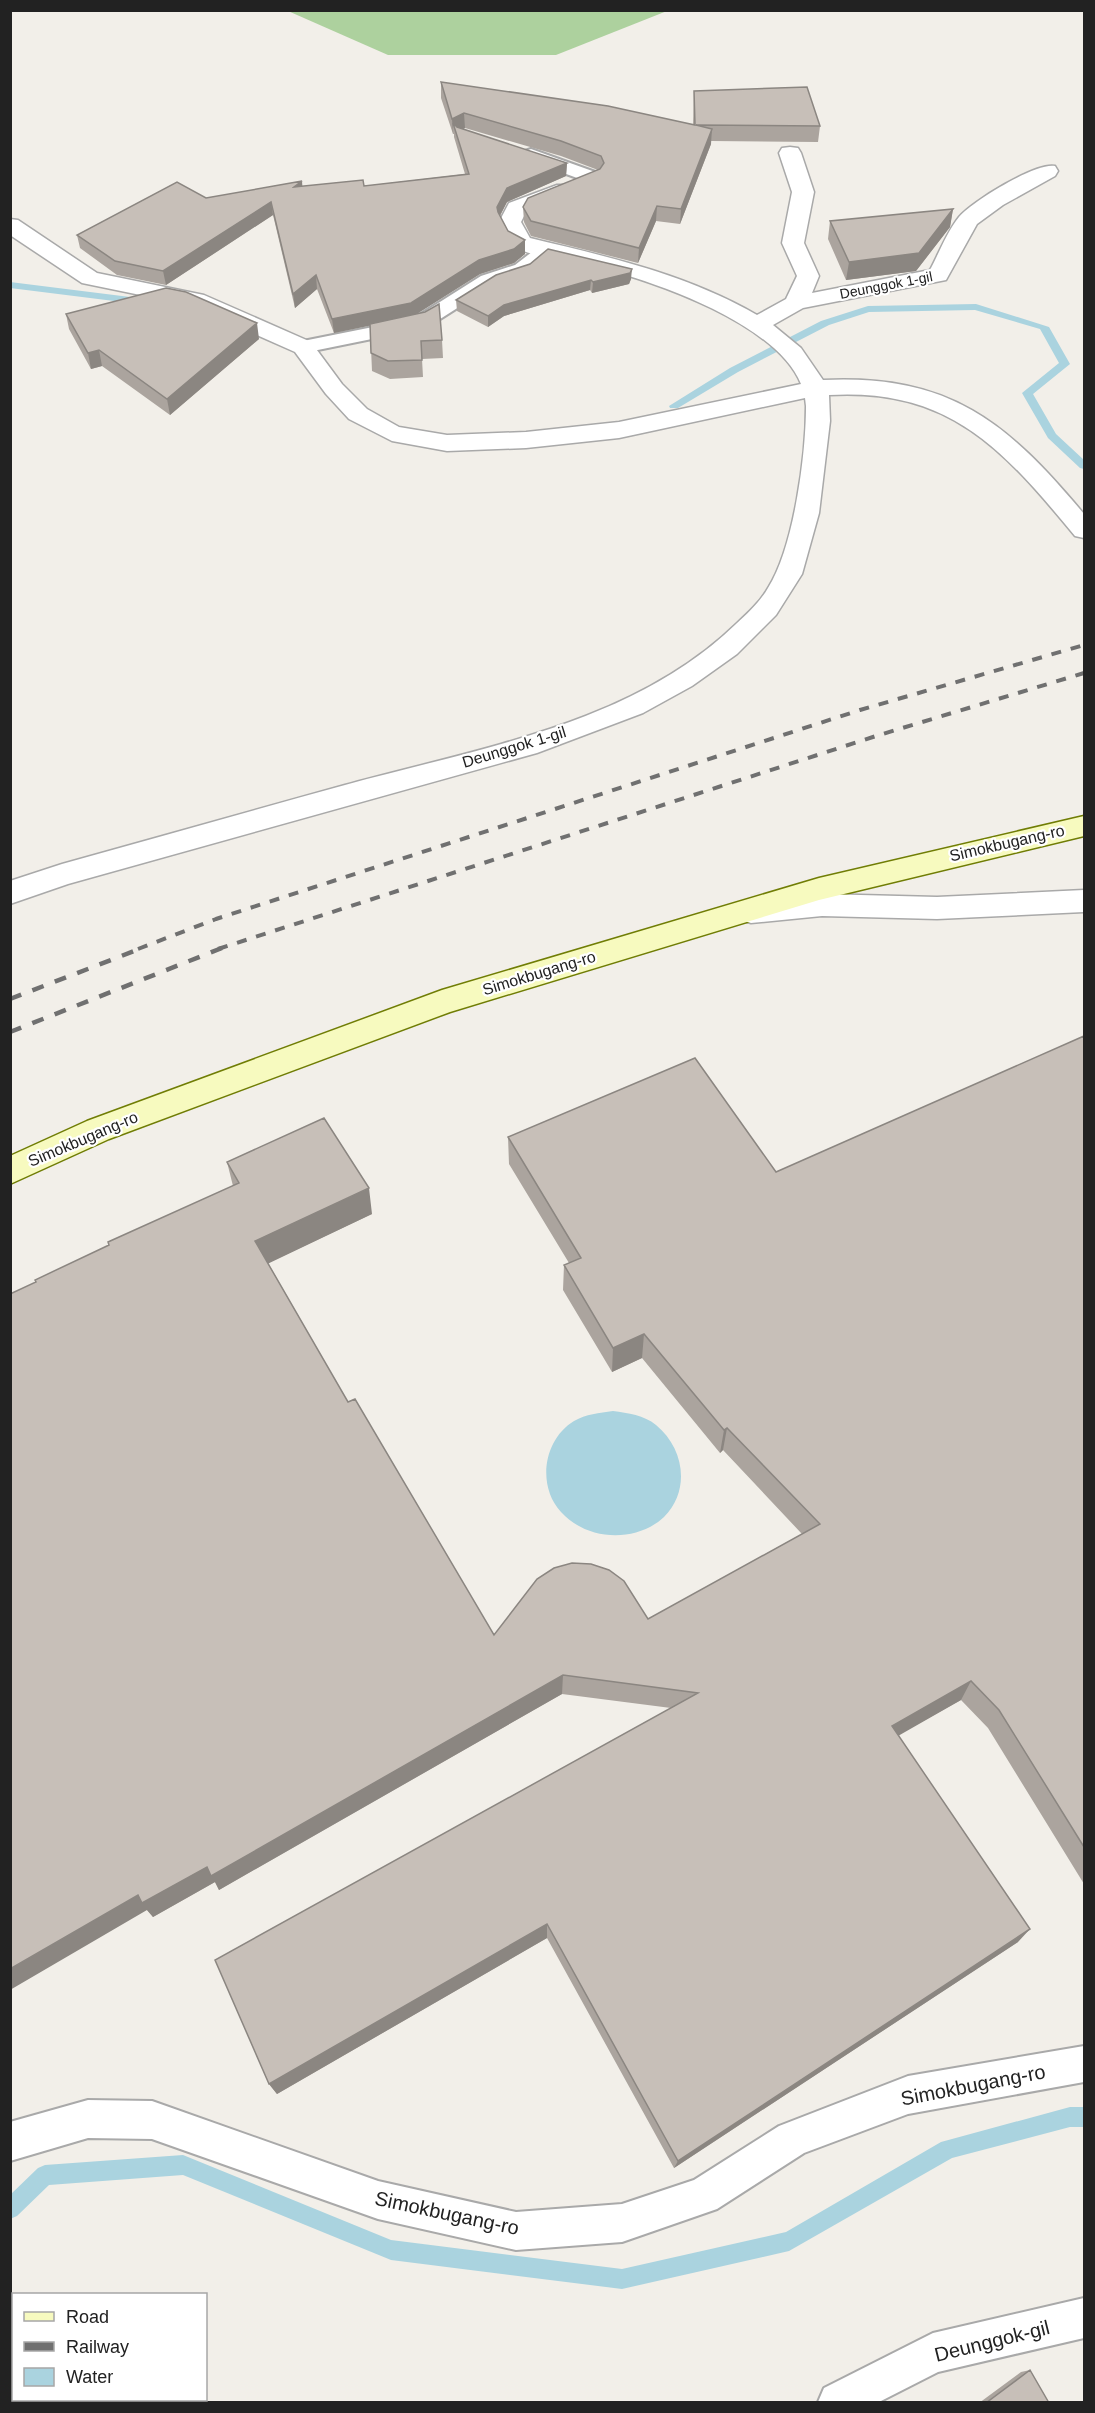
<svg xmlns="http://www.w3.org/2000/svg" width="1095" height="2413" font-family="Arial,sans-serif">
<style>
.forest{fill:#add19e}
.water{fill:#aad3df}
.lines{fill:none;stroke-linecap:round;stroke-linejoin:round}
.stream{fill:#aad3df;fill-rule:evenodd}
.service-casing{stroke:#a9a9a9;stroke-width:4}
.minor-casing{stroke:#a9a9a9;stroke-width:3}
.secondary-casing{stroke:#707d05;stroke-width:3}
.service{fill:#fff;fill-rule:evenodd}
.minor{fill:#fff;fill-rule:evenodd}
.secondary{fill:#f7fabf;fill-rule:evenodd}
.rail-far1{stroke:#707070;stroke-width:4;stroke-dasharray:10 10;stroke-linecap:butt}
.rail{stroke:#707070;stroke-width:4.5;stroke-dasharray:12 12;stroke-linecap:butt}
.wall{fill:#aba49e}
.shaded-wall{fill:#8b8681}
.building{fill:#c7bfb8;stroke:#8b8681;stroke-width:1.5}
.labels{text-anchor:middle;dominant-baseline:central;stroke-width:4.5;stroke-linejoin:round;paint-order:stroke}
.far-street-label{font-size:14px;fill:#222;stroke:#fff}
.street-label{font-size:16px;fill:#222;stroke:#fff}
.near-street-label{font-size:20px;fill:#222;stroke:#fff}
</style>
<rect width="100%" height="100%" fill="#f2efe9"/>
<path class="forest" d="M288,11v-1l379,1 -111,44h-168z"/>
<path class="water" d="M613,1411c15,2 31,4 43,14 28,23 35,65 8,92 -28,26 -77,24 -103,-5 -24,-26 -18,-72 13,-91 12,-7 25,-8 39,-10z"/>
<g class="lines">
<path class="stream" d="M10,282l128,16 5,3 -5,3 -128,-16z
M976,304l73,23 21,37 -37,30 23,40 28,26v9l-4,-1 -32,-30 -26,-45 37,-30 -19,-34 -65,-19 -106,2 -40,13 -91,47 -60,36h-8l-1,-2 61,-38 91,-47 47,-15z
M1070,2107h14v20h-14l-118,31 -163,93 -167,38 -231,-29 -208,-85 -134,10 -32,31 -7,3v-24l28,-27 7,-3 138,-10 208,85 231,29 164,-37 155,-90z"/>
<defs>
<path id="service" d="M531,149l67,24 2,4 -9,6 -66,-24 -3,-4 3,-4z
M548,243l10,6 -29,24 -34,11 -69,44 -123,25 -7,-2 -3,-4 3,-4 7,-2 110,-22 68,-43 34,-11 26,-20z
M1084,2046v36l-176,32 -104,39 -87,56 -95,33 -106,8 -138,-31 -226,-80 -64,-1 -78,23v-39l78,-22 64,1 226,80 138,31 106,-8 72,-24 85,-54 129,-50z
M1084,2298v40l-146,34 -59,30h-61l6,-14 109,-55z"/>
<path id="minor" d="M790,147l8,1 3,5 13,39 -10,51 15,33 -7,17 118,-23c9,-17 17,-38 29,-53 12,-15 77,-55 96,-51l3,5 -3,5 -52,29 -26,19 -31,56 -143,28 -30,17 28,23 22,32c127,-6 184,42 261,134v24l-9,-2c-72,-87 -125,-148 -246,-141l1,26 -11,92 -17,61 -26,41 -39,39 -45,32 -49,27 -106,40 -469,131 -58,20v-23l52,-17c94,-26 188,-53 283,-79 134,-37 288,-61 391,-161 12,-11 24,-22 32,-36 26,-41 38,-133 38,-182l-1,-8 -186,40 -93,10 -79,3 -55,-10 -43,-22 -23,-25 -31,-42 -106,-47 -107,-22 -72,-48v-16l8,1 79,53 107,22 107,47 31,42 25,25 32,18 48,8 79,-3 93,-10 182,-38c-24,-60 -146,-103 -205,-117 -24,-6 -59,-9 -80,-19 -9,-4 -14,-17 -17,-26l10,-19 48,-18h16l3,5 -3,5 -47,17 -5,10 9,16c79,19 156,36 227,77l29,-16 11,-23 -15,-33 10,-51 -13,-39 3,-5z
M1084,890v22l-147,7 -115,-3 -71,7 -11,-3 -4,-8 4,-8 11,-3 71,-7 115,3z"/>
<path id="secondary" d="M1084,816v20l-265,64 -369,112 -341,127 -99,45v-28l77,-35 355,-131 377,-112z"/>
</defs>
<use href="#service" class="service-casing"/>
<use href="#minor" class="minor-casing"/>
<use href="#secondary" class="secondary-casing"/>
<use href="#service" class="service"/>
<use href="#minor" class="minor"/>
<use href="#secondary" class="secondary"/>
<path class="rail-far1" d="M138,949l78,-30 644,-209 224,-65
M218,949l658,-213 208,-63"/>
<path class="rail" d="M10,999l132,-51
M10,1032l212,-84"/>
</g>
<path class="wall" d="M441,82l252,43 1,-34 126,35 -2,16 -107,-1v3l-31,80 -24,-3 -18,42 -107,-27 -7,-14 -1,-15 75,-37 -37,-14 -96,-28 -3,1 105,34 -1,13 -59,26 -7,14 8,15 17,9v14l-11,9 -34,11 -64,40 26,26 1,18 -21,1 1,18 -33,2 -18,-8 -2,-46 -36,8 -17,-44 -22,19 -22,-93 -107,70 -49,-10 -37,-27 -3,-13 129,-37 97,-12h61l101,-12 -11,-37v-3h-1l-12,-36z
M953,209l-3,18 -34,44 -70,9 -18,-41 2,-18z
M496,275l135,4 -2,5 -37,9 -2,-3 -86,26 -16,11 -31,-16 -1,-11z
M66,314l193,25 -89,76 -68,-49 -11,3 -22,-40z
M1084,1036v848l-96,-156 -27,-28 -63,35 120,207 -344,226 -127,-230 -270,156 -8,-10 402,-376 -109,-14 -343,196 -4,-8 -62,35 -6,-7 -112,-628 74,-37 124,-59 -6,-24 145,52 -104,49 80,139 146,233 154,-16 154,-85 -79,-84 -3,3 -78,-95 -30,14 -49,-82 1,-25 5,-2 -60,-99 -1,-27 268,35z
M1030,2370l19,33h-70l42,-31z"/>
<path class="shaded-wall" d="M464,113l1,15 -9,5 -3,-10v11l-1,-15z
M712,129l-1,15 -31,80 1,-15z
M567,163l-1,13 -59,26 -10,19v-14l10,-19z
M302,181l1,14 -9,-8z
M271,202l2,13 -107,70 -3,-14z
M657,206l-1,15 -18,42 1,-15z
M953,209l-3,18 -34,44 -70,9 3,-18z
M525,240v14l-11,9 -34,11 -68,43 -78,16 -2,-14 147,-59z
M632,269l-1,10 -2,5 -37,9 1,-11z
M316,275l1,14 -22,19 -2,-14z
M591,280l-1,10 -86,26 -16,11v-11l16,-11z
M257,323l2,16 -89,76 -3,-16z
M99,350l3,16 -11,3 -3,-16z
M369,1188l3,26 -111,53 -6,-26z
M644,1334l-2,24 -30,14 1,-24z
M727,1428l-4,22 -3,3 4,-23z
M563,1675l-1,19 -343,196 -4,-8 -62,35 -6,-7 -137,80v-21l128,-74 69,-28z
M971,1681l-10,19 -77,44 8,-18z
M547,1924v14l-270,156 -8,-10z
M1030,1929l-12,13 -344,226 4,-7z"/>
<path class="building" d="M441,82l167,24 87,19 -1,-34 113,-4 13,39 -124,-1 16,4 -31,80 -24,-3 -18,42 -108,-27 -8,-14 5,-9 72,-29 4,-6 -3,-7 -40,-15 -97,-28 -12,6z
M453,123l4,4 110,36 -60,25 -10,19 1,5 10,19 17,9 -11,9 -35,11 -68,43 -79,16 -16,-44 -23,19 -22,-92 -108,69 -48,-10 -38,-26 100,-53 29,16 96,-17 -8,6 69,-7 1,6 105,-12z
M953,209l-34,44 -70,9 -19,-41z
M548,249l84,20 -2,4 -37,9 -2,-2 -87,25 -16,11 -32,-16 40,-25 34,-11z
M166,288l20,4 71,31 -90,76 -68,-49 -11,3 -22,-39z
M439,304l3,36 -21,1 1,19 -34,1 -17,-8 -1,-29 55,-12z
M1084,1036v811l-85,-137 -28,-29 -79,45 138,203 -352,232 -131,-237 -278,160 -54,-124 483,-267 -135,-18 -352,201 -4,-9 -65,36 -4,-8 -128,74v-675l26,-12 -1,-2 74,-35 -1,-3 131,-59 -12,-21 97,-44 45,70 -114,53 93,161 7,-3 139,236 43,-56 17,-11 18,-5 19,1 18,6 15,11 24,38 172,-95 -93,-96 -3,2 -80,-96 -31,14 -49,-83 17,-7 -73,-121 187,-79 81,114z
M1030,2370l19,33h-63z"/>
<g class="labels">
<g class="far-street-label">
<text transform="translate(886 285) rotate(-11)">Deunggok 1-gil</text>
</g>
<g class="street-label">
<text transform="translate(514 747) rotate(-17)">Deunggok 1-gil</text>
<text transform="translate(1007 843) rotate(-13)">Simokbugang-ro</text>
<text transform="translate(539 973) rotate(-17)">Simokbugang-ro</text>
<text transform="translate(83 1139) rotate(-23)">Simokbugang-ro</text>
</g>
<g class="near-street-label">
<text transform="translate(973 2085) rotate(-11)">Simokbugang-ro</text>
<text transform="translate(447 2213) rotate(12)">Simokbugang-ro</text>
<text transform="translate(992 2341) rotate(-14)">Deunggok-gil</text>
</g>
</g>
<rect width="1095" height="2413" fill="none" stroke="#222222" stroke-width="24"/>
<rect x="12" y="2293" width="195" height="108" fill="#ffffff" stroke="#a7a7a7" stroke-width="1.5"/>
<rect x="24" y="2312" width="30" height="9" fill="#f7fabf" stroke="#a7a7a7" stroke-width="1.5"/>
<text x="66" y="2323" font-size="18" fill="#222222">Road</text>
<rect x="24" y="2342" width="30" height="9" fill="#707070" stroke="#a7a7a7" stroke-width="1.5"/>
<text x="66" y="2353" font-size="18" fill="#222222">Railway</text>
<rect x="24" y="2368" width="30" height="18" fill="#aad3df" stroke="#a7a7a7" stroke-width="1.5"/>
<text x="66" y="2383" font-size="18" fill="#222222">Water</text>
</svg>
